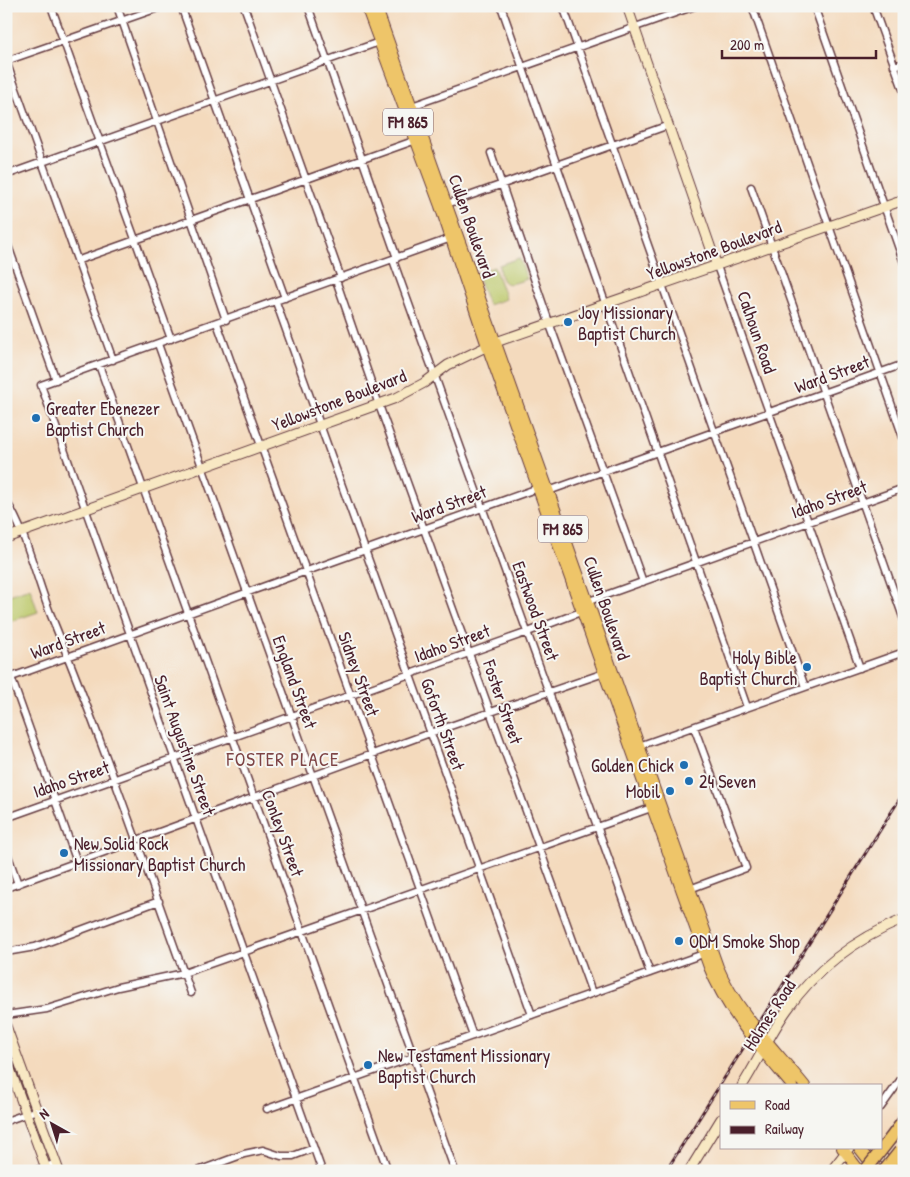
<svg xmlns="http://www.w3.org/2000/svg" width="910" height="1177" font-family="'Patrick Hand',sans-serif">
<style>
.green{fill:#bcc869;stroke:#83744a}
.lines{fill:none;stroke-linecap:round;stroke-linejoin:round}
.street-casing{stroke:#643b41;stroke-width:9}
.secondary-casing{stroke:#643b41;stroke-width:11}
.primary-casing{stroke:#643b41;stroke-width:12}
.highway-casing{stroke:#643b41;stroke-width:14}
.street{stroke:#fff;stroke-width:6}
.secondary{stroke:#f8e8c3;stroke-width:9}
.primary{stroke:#eec569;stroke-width:10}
.highway{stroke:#eec569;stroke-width:11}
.rail-casing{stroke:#4a1f2b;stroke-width:3}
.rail{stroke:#f6f6f2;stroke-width:1;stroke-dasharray:4;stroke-linecap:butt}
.highway-bridge-casing{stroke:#643b41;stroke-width:14;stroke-linecap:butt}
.highway-bridge{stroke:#eec569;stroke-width:11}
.poi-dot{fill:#1f6fb2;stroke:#f6f6f2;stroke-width:2}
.labels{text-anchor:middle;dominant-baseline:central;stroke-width:4;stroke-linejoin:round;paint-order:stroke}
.shield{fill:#f6f6f2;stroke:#7e6067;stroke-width:1}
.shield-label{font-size:16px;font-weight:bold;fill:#4a1f2b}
.street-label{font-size:18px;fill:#4a1f2b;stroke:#f6f6f2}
.poi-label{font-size:18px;fill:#4a1f2b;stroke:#f6f6f2;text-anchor:start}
.neighbourhood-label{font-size:19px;letter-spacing:1px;fill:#7e4546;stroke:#f6f6f2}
</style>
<rect width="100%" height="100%" fill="#f6f6f2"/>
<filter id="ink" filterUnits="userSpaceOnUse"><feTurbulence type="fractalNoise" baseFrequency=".02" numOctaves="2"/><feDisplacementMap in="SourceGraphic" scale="10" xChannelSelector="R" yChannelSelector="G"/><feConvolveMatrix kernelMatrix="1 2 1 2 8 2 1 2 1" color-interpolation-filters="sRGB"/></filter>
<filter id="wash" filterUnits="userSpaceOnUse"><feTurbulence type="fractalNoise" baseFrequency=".0096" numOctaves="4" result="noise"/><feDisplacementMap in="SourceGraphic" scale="20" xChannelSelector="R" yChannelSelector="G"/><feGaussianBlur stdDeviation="1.12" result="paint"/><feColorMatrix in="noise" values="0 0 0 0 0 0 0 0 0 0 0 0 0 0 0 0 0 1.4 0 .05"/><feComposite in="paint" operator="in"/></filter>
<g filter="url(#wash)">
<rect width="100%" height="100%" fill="#f4dabd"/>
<path class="green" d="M519,258l8,21c-18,6 -27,10 -28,-14z
M494,267l12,32 -18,6 -12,-32z
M30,588l8,24 -32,11v-27z"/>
</g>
<g filter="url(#ink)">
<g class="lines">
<defs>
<path id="street" d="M51,6l120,333
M117,6l109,314
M181,6l104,292
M244,6l97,272
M308,6l89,252
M501,6l246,701
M563,6l242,681
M752,6l152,434
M814,6l90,257
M873,6l31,86
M6,61l107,299
M6,61l158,-55
M894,66l10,-3
M409,107l286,-101
M491,153l59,172 93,257
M6,175l376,-134
M751,187l153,433
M444,205l225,-80
M6,240l50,140
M79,260l340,-121
M393,260l257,713
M717,266l143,402
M336,280l43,125 213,588
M276,302l256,713
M217,323l256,713
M158,344l297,827
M99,365l289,806
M6,501c19,28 31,79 44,112 52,126 95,253 141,380
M11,677l66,185
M6,679l532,-191 16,1 350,-125
M636,747l268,-95
M6,818l522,-186 50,-19 11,-12 315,-113
M6,850l12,34
M6,888l424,-155 177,-61
M687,890l59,-22 -52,-141
M6,952l29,-5 124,-46
M6,1015l41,-6 71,-22 66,-14 470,-166
M881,1107l23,-32
M267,1109l439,-156
M6,1121l31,-11
M35,1171l21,-8
M198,1171l46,-17 19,-4 18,6h12l21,-8
M322,1171l-281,-786 413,-148"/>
<path id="secondary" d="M627,6l90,260
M6,538l390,-140 28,-15 24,-18 48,-23 408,-142
M6,1026l53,145
M6,1058l41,113
M742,1086c16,-25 28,-52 45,-76 29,-42 71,-72 117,-91
M874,1148l22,23
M689,1171l32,-52
M831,1171l18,-23"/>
<path id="primary" d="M366,6l74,200 47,140 222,621c18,45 52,82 83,119
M376,6l342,961c19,45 56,81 87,119
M842,1148l18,23
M859,1148l18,23"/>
<path id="highway" d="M890,1139l14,-19"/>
</defs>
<use href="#street" class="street-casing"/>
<use href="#secondary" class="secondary-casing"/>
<use href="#primary" class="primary-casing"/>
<use href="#highway" class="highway-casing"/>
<use href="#street" class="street"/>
<use href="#secondary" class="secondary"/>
<use href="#primary" class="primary"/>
<use href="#highway" class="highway"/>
<defs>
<path id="rail" d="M666,1171l238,-379"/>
</defs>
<use href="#rail" class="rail-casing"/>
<use href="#rail" class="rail"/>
<defs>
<path id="highway-bridge" d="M865,1171l25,-32
M884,1171l16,-20"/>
</defs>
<use href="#highway-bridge" class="highway-bridge-casing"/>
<use href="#highway-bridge" class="highway-bridge"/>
</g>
</g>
<g class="poi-dot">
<circle cx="568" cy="322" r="5"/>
<circle cx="36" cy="418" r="5"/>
<circle cx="807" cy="667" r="5"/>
<circle cx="684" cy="765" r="5"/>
<circle cx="689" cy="781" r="5"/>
<circle cx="670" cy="791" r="5"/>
<circle cx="64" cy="853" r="5"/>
<circle cx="679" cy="941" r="5"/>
<circle cx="368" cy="1065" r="5"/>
</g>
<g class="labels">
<g class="shield">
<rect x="383" y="108.5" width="50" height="27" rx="4"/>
<rect x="538" y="515.5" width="50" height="27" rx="4"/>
</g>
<g class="shield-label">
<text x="408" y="122">FM 865</text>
<text x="563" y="529">FM 865</text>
</g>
<g class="street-label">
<text transform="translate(472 226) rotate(71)">Cullen Boulevard</text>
<text transform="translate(714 250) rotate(-20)">Yellowstone Boulevard</text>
<text transform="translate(757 332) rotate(71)">Calhoun Road</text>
<text transform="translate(832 374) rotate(-20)">Ward Street</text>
<text transform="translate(339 400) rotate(-21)">Yellowstone Boulevard</text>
<text transform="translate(829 499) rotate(-20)">Idaho Street</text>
<text transform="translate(449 504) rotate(-20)">Ward Street</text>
<text transform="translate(607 608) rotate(71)">Cullen Boulevard</text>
<text transform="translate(536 611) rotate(70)">Eastwood Street</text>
<text transform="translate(68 640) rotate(-20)">Ward Street</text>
<text transform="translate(452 643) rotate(-20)">Idaho Street</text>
<text transform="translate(359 674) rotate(70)">Sidney Street</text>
<text transform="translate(295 682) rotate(70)">England Street</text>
<text transform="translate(503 702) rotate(71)">Foster Street</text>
<text transform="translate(443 724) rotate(70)">Goforth Street</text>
<text transform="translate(185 745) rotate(70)">Saint Augustine Street</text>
<text transform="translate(71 779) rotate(-19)">Idaho Street</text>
<text transform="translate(283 833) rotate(70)">Conley Street</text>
<text transform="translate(769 1015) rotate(-57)">Holmes Road</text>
</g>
<g class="poi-label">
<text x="578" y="312">Joy Missionary<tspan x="578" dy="21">Baptist Church</tspan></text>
<text x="46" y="408">Greater Ebenezer<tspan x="46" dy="21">Baptist Church</tspan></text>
<text x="797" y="657" text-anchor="end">Holy Bible<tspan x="797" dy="21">Baptist Church</tspan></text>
<text x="674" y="765" text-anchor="end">Golden Chick</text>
<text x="699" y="781">24 Seven</text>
<text x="660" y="791" text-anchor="end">Mobil</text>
<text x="74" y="843">New Solid Rock<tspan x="74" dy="21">Missionary Baptist Church</tspan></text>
<text x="689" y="941">ODM Smoke Shop</text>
<text x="378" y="1055">New Testament Missionary<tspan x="378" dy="21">Baptist Church</tspan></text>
</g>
<g class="neighbourhood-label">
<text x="283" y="759">FOSTER PLACE</text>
</g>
</g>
<rect width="910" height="1177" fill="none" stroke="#f6f6f2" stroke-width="25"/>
<rect x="720" y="1084" width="162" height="65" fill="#f6f6f2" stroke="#b1a0a2"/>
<rect x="730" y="1101" width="25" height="8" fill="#eec569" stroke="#b1a0a2"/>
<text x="765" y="1110" font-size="15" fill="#4a1f2b">Road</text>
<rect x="730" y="1126" width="25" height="8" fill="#4a1f2b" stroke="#b1a0a2"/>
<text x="765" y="1134" font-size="15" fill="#4a1f2b">Railway</text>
<g transform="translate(52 1124) rotate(321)" stroke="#f6f6f2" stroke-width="4" paint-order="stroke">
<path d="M0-4L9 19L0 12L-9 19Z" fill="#4a1f2b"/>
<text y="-8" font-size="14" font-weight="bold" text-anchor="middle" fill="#4a1f2b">N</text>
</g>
<path d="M722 50v8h154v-8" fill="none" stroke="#4a1f2b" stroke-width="2.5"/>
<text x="730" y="50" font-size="15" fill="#4a1f2b" stroke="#f6f6f2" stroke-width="4" paint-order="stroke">200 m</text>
</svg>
